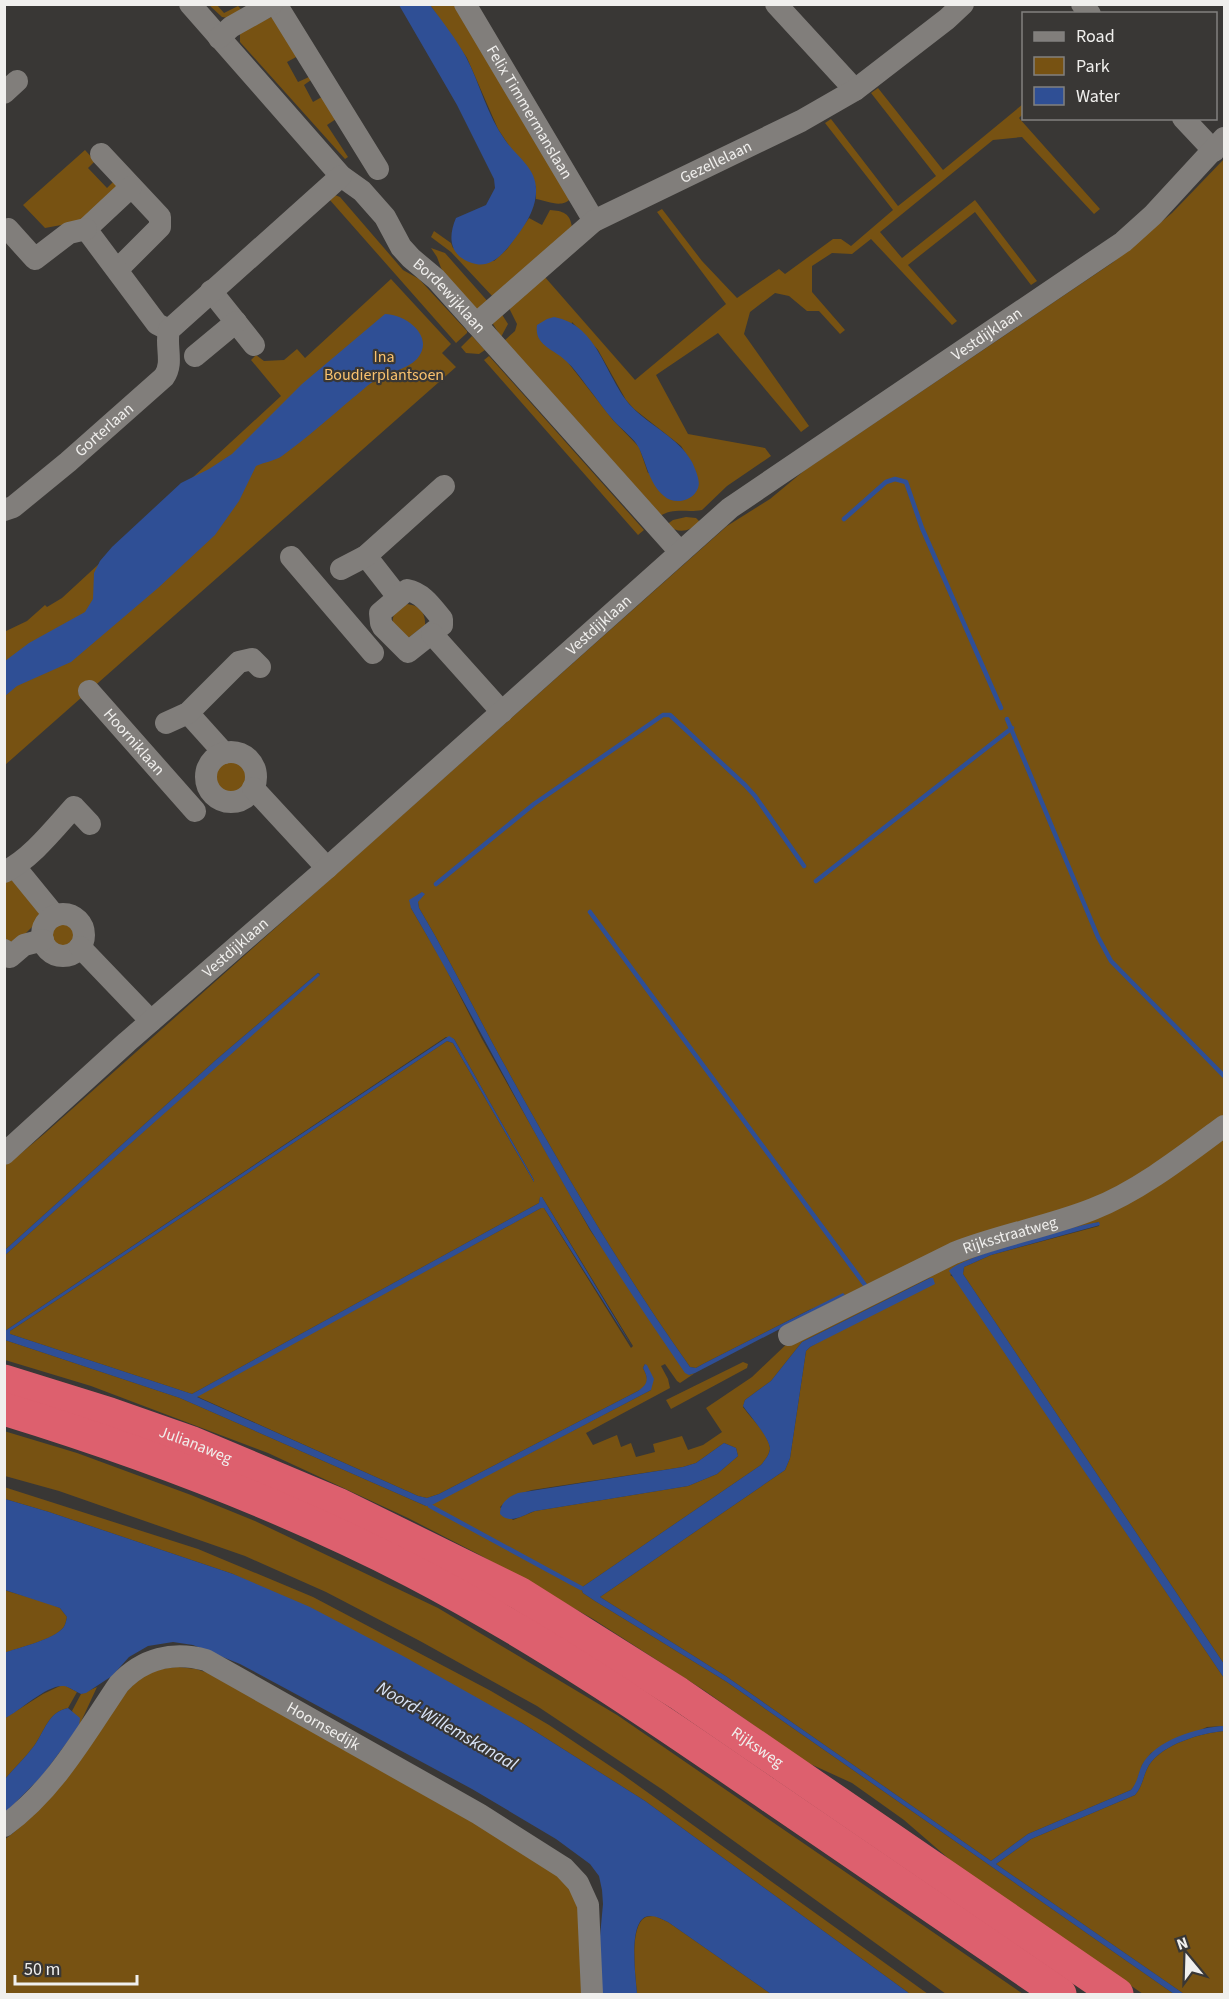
<svg xmlns="http://www.w3.org/2000/svg" width="1229" height="1999" font-family="'Source Sans 3',sans-serif">
<style>
.green{fill:#775212;fill-rule:evenodd}
.water{fill:#2f4f95}
.lines{fill:none;stroke-linecap:round;stroke-linejoin:round}
.stream{stroke:#2f4f95;stroke-width:4.5}
.minor{stroke:#817e7b;stroke-width:22}
.highway{stroke:#dd606e;stroke-width:33}
.labels{text-anchor:middle;dominant-baseline:central;stroke-width:4.5;stroke-linejoin:round;paint-order:stroke}
.street-label{font-size:16px;fill:#f0efed;stroke:#393735}
.park-label{font-size:16px;fill:#fac26e;stroke:#393735}
.water-label{font-size:18px;font-style:italic;fill:#dae5f9;stroke:#393735}
</style>
<rect width="100%" height="100%" fill="#393735"/>
<path class="green" d="M209,5h8l7,8 14,-7 3,3 -13,9 -6,-1z
M430,5h26l115,193c-9,11 -23,3 -35,1v-12l-38,-58 -31,-71z
M274,16l24,40 -11,6 11,20 11,-5 2,3 -7,5 9,17 14,-8 9,25 -9,6 21,32 -3,2 -105,-117v-11z
M878,88l65,82 80,-66v10l-4,4 81,91 -6,5 -72,-77 -29,3 -113,92 22,26 73,-58 62,81 -6,4 -56,-73 -67,53 49,56 -5,4 -81,-86 -19,15 -20,-1 -20,13v26l33,38 -5,4 -21,-23h-12l-18,-15 -14,-3 -25,19 -6,22 65,92 -8,6 -83,-99 -62,42 32,59 77,14 6,8 -44,30 -25,24c-15,3 -30,-3 -43,7l-155,-176 11,-10 2,-7 -8,-16 35,-32 91,104 91,-76 -69,-92 5,-3 40,52 35,37 42,-29 6,5 48,-35h8l10,7 42,-36 -68,-87 6,-4 67,87 38,-30 -65,-83zM572,322l26,28 28,50 8,9 47,37 11,17 -44,10 -9,-26 -26,-27 -47,-60z
M85,150l10,11 -7,7 19,20 6,-6 5,5 -35,34 -38,7 -22,-23z
M1224,159v961l-98,66 -317,124 -106,54 -7,4 -6,-1c-73,-103 -136,-212 -197,-323 -24,-45 -47,-91 -74,-136l-1,-6 4,-10 -11,16 32,55 39,76 108,191 99,145 6,-2 -15,10 -3,-2 -12,-17 -4,2 7,13 2,9 -84,45 7,12 24,-10 4,12 10,-4 5,14 19,-5 -2,-8 29,-8 6,14 15,-5 19,-13 -16,-24 46,-31 41,-39 141,-72 151,-51 139,-85v534l-261,-390 1,-7 27,-12 108,-29v-4l-114,30 -35,23 5,3 269,400v48l-17,1 -56,26 -9,12 -6,19 -5,6 -103,44 -37,27 -264,-184 -127,-80 185,-127 5,-12 16,-107 4,-4 123,-69h-3l-128,64 -31,39 -26,19 -2,7c8,11 25,27 27,41 0,6 -5,12 -9,17l-180,123 2,5 12,8 132,81 447,312h-31l-187,-129 -52,-45 -52,-37 -46,-21 -101,-71 -112,-72 -115,-65 -70,-36 -140,-65 -177,-67 -86,-26v-20l175,58 246,108 4,-1 221,-115 -6,-26 -2,4c6,11 6,16 -5,23l-199,103 -12,4 -9,-2 -222,-100 345,-188h3l87,140 2,-2 -91,-149 -2,1 -1,5 -347,191 -182,-60v-3l437,-290 6,2 81,139v-2l-80,-141 -8,-2 -441,294v-76l315,-281 -2,-1 -101,86 -212,191v-87l14,-8 25,-21 683,-608 43,-27 35,-29 307,-207 60,-50zM724,1443l12,5 2,8 -21,18 -29,12 -153,25 -22,9 -13,-13 12,-11 20,-6 151,-23 13,-4z
M335,195l5,2 63,73 16,9 48,52v2l-11,10 -127,-144z
M550,210c13,1 20,3 22,17l-78,71 -43,-46 -20,-15 3,-6 17,12 2,5 41,13 13,-12 22,-31 13,7z
M431,248l14,5 45,51 -9,6 -14,-3 -26,-39 -4,-11z
M391,279l60,65 -9,9 14,14 -451,398 -1,-133 23,-11 18,-16 2,2 15,-9 219,-202 -30,-36 5,-5 8,6 20,-1 13,-11 8,9z
M501,313l7,11 -7,13 -8,-13 1,-4z
M472,336l13,14 -6,4 -13,-1 -5,-6z
M489,356l155,174 -6,5 -154,-175z
M686,517l10,1 4,4c-12,10 -20,12 -34,3l7,-5z
M407,604c12,1 19,9 18,21l-17,13 -16,-15 2,-10z
M214 776a18 18 0 1 1 36 0a18 18 0 1 1-36 0Z
M11,878l32,38 -24,24 -5,3 -9,-4 -1,-57z
M49 936a14 14 0 1 1 28 0a14 14 0 1 1-28 0Z
M743,1362l5,2 -1,4 -76,41 -5,-9z
M4,1431l73,22 114,42 64,26 183,87 179,107 406,279h-77l-283,-204 -126,-84 -117,-65 -94,-49 -81,-36 -186,-65 -54,-15z
M4,1487l194,62 115,48 178,94 58,34 73,49 306,220h-18l-265,-193 -123,-78 -289,-149 -184,-62 -44,-13z
M4,1590l44,13 12,5 7,9c-1,5 -2,10 -6,13 -12,11 -41,17 -56,23z
M178,1667l18,2 15,5 296,156 73,59 8,105h-583l-1,-154c41,-30 68,-70 96,-111 12,-17 23,-37 40,-50 10,-9 25,-11 38,-12z
M60,1686h6l11,6 -9,16c-20,4 -23,23 -34,38 -9,12 -20,22 -29,33v-61l38,-24z
M97,1687l-18,39 -7,-15 9,-17z
M1224,1731v263h-40l-188,-130 35,-25 104,-44c8,-9 8,-20 14,-30 14,-21 52,-32 75,-34z
M655,1916l13,6 103,72h-134c-1,-15 -9,-69 9,-77 3,-1 6,-1 9,-1z"/>
<path class="water" d="M399,5h31c13,17 26,34 36,52 14,27 21,58 39,83 11,16 31,28 31,49 1,21 -14,41 -26,56 -9,11 -20,22 -34,19 -26,-6 -29,-25 -20,-46l30,-13 9,-17 -1,-9 -37,-74z
M385,314c21,0 51,23 32,45 -11,11 -28,13 -41,21 -8,4 -15,12 -22,17 -24,20 -47,41 -72,59 -7,5 -18,6 -26,10l-17,35 -24,34 -57,53 -87,74 -54,24 -12,10v-35l24,-18 56,-31 8,-13 1,-26 6,-12 12,-14 69,-64 28,-14 23,-15 70,-70z
M554,317c45,8 51,61 78,90 19,20 46,30 60,55 3,7 9,19 6,26 -5,14 -25,17 -34,8 -15,-13 -17,-31 -25,-48 -5,-10 -17,-18 -25,-27 -10,-11 -18,-24 -28,-36 -6,-8 -12,-17 -20,-24 -12,-12 -32,-15 -29,-36l10,-6z
M422,892l3,2 -7,8 1,6c27,45 50,91 74,136 61,111 124,220 197,323l6,1 7,-4 140,-71 2,2 -150,78 -6,2 -4,-2c-32,-47 -65,-95 -95,-144 -63,-105 -117,-215 -179,-321l-2,-8z
M318,973l2,2 -315,280v-5l212,-191z
M449,1036l5,3 80,141v2l-81,-139 -6,-2 -437,290v3l182,60 347,-191 1,-6h2l91,151 -89,-140h-3l-344,189 221,99 9,2 12,-4 199,-103c10,-7 11,-12 5,-23l2,-4 2,1 7,14 -3,11 -221,116h-4l-246,-108 -175,-58v-9z
M1099,1222l1,3 -109,30 -27,12 -1,7 261,390v14l-275,-407c9,-14 128,-46 150,-49z
M930,1278h3l2,6 -125,63 -4,4 -16,107 -5,12 -185,127 127,80 264,184 37,-27 103,-44c7,-8 7,-17 11,-25 13,-25 57,-38 82,-39v5c-23,2 -61,13 -75,34 -6,10 -6,21 -14,30l-104,44 -35,25 188,130h-10l-447,-312 -132,-81 -12,-8 -2,-5 180,-123c4,-5 9,-11 9,-17 -2,-12 -19,-31 -27,-42l2,-6 26,-19 31,-39z
M724,1443l12,5 2,8 -21,18 -29,12 -153,25c-12,4 -25,14 -35,3 0,-11 8,-17 18,-21l165,-26 13,-4z
M5,1499l44,13 184,62 77,33 93,49 119,67 123,78 265,193h-139l-103,-72c-7,-3 -15,-8 -23,-5 -17,9 -9,62 -8,77h-36l-2,-47 4,-43 -1,-14 -3,-14 -9,-12 -34,-25 -84,-50 -232,-125 -47,-19 -20,-3 -25,4 -19,11 -17,19 -26,17 -5,1c-5,-2 -11,-7 -17,-8 -17,-2 -44,25 -59,32l-1,-65c16,-6 44,-12 57,-23 4,-3 5,-8 6,-13l-7,-9 -55,-18z
M68,1708l12,10 -1,8 -37,50 -37,37v-34c9,-11 20,-21 29,-33 11,-15 14,-34 34,-38z"/>
<g class="lines">
<path class="stream" d="M844,519l42,-37 9,-3 11,3 16,46 79,180
M1007,719l91,218 13,24 113,115
M816,881l196,-153
M436,884l98,-80 129,-89h7l75,70 10,11 49,70
M590,912l275,373
M430,1506l151,82"/>
<g class="minor">
<path id="s1" d="M190,4l151,172 21,15 23,26 16,30 10,11 25,21 244,273"/>
<path d="M276,4l102,165"/>
<path id="s2" d="M465,4l129,217"/>
<path d="M776,4l79,86"/>
<path d="M1082,4l8,10"/>
<path d="M219,38l12,-11 41,-23"/>
<path d="M4,93l13,-12"/>
<path d="M1183,118l31,33"/>
<path d="M101,154l59,63v10l-42,42"/>
<path d="M131,187l-45,42 71,95 12,6"/>
<path d="M8,229l27,30 34,-26 17,-4"/>
<path d="M211,291l43,54"/>
<path id="s3" d="M476,324l118,-103 207,-100 54,-31 92,-71 16,-15"/>
<path d="M195,356l41,-34"/>
<path id="s4" d="M4,510l9,-3 55,-45 96,-85c10,-14 1,-31 5,-47l172,-154"/>
<path d="M366,556l32,41"/>
<path d="M291,557l82,96"/>
<path d="M341,569l25,-13 78,-70"/>
<path d="M407,590c16,3 25,17 35,29v6l-34,27 -25,-25 -2,-4 -1,-10z"/>
<path d="M432,634l70,78"/>
<path id="s5" d="M89,691l106,120"/>
<path d="M188,713l36,40"/>
<path d="M166,723l22,-10 51,-51 13,-3 8,8"/>
<circle cx="231" cy="777" r="25"/>
<path d="M253,788l74,80"/>
<path d="M15,867l40,49"/>
<path d="M4,872c26,-12 51,-44 70,-65l16,17"/>
<circle cx="63" cy="935" r="21"/>
<path d="M80,947l71,74"/>
<path d="M4,950l6,7 14,-12 19,-5"/>
<path id="s6" d="M4,1154l123,-112 200,-174 403,-360 393,-266 30,-27 71,-77"/>
<path id="s7" d="M789,1335l165,-82c45,-18 94,-26 139,-44 46,-18 92,-54 131,-83"/>
<path id="s8" d="M4,1826c51,-37 81,-92 115,-142 24,-26 54,-33 87,-24l273,154 85,54 14,15 10,22 4,89"/>
</g>
<g class="highway">
<path id="s9" d="M4,1381l106,33 80,28 150,63 179,88 159,100 439,301"/>
<path d="M4,1409c140,43 278,95 408,162 123,64 238,142 351,220 99,68 198,136 297,203"/>
</g>
</g>
<g class="labels">
<g class="street-label">
<text stroke="none"><textPath href="#s2" startOffset="126">Felix Timmermanslaan</textPath></text>
<text stroke="none"><textPath href="#s3" startOffset="292">Gezellelaan</textPath></text>
<text stroke="none"><textPath href="#s1" startOffset="392">Bordewijklaan</textPath></text>
<text stroke="none"><textPath href="#s6" startOffset="1282">Vestdijklaan</textPath></text>
<text stroke="none"><textPath href="#s4" startOffset="129">Gorterlaan</textPath></text>
<text stroke="none"><textPath href="#s6" startOffset="796">Vestdijklaan</textPath></text>
<text stroke="none"><textPath href="#s5" startOffset="68">Hoorniklaan</textPath></text>
<text stroke="none"><textPath href="#s6" startOffset="310">Vestdijklaan</textPath></text>
<text stroke="none"><textPath href="#s7" startOffset="243">Rijksstraatweg</textPath></text>
<text stroke="none"><textPath href="#s9" startOffset="202">Julianaweg</textPath></text>
<text stroke="none"><textPath href="#s8" startOffset="414">Hoornsedijk</textPath></text>
<text stroke="none"><textPath href="#s9" startOffset="842">Rijksweg</textPath></text>
</g>
<g class="park-label">
<text x="384" y="357">Ina<tspan x="384" dy="18">Boudierplantsoen</tspan></text>
</g>
<g class="water-label">
<text transform="translate(447 1726) rotate(30)">Noord-Willemskanaal</text>
</g>
</g>
<rect width="1229" height="1999" fill="none" stroke="#f0efed" stroke-width="12"/>
<rect x="1022" y="12" width="195" height="108" fill="#393735" stroke="#82817f" stroke-width="1.5"/>
<rect x="1034" y="32" width="30" height="9" fill="#817e7b" stroke="#82817f" stroke-width="1.5"/>
<text x="1076" y="42" font-size="18" fill="#f0efed">Road</text>
<rect x="1034" y="57" width="30" height="18" fill="#775212" stroke="#82817f" stroke-width="1.5"/>
<text x="1076" y="72" font-size="18" fill="#f0efed">Park</text>
<rect x="1034" y="87" width="30" height="18" fill="#2f4f95" stroke="#82817f" stroke-width="1.5"/>
<text x="1076" y="102" font-size="18" fill="#f0efed">Water</text>
<g transform="translate(1187 1957) rotate(341)" stroke="#393735" stroke-width="4.5" paint-order="stroke">
<path d="M0-4.5L10 22L0 15L-10 22Z" fill="#f0efed"/>
<text y="-9" font-size="16" font-weight="bold" text-anchor="middle" fill="#f0efed">N</text>
</g>
<path d="M15 1975v9h122v-9" fill="none" stroke="#f0efed" stroke-width="3"/>
<text x="24" y="1975" font-size="18" fill="#f0efed" stroke="#393735" stroke-width="4.5" paint-order="stroke">50 m</text>
</svg>
